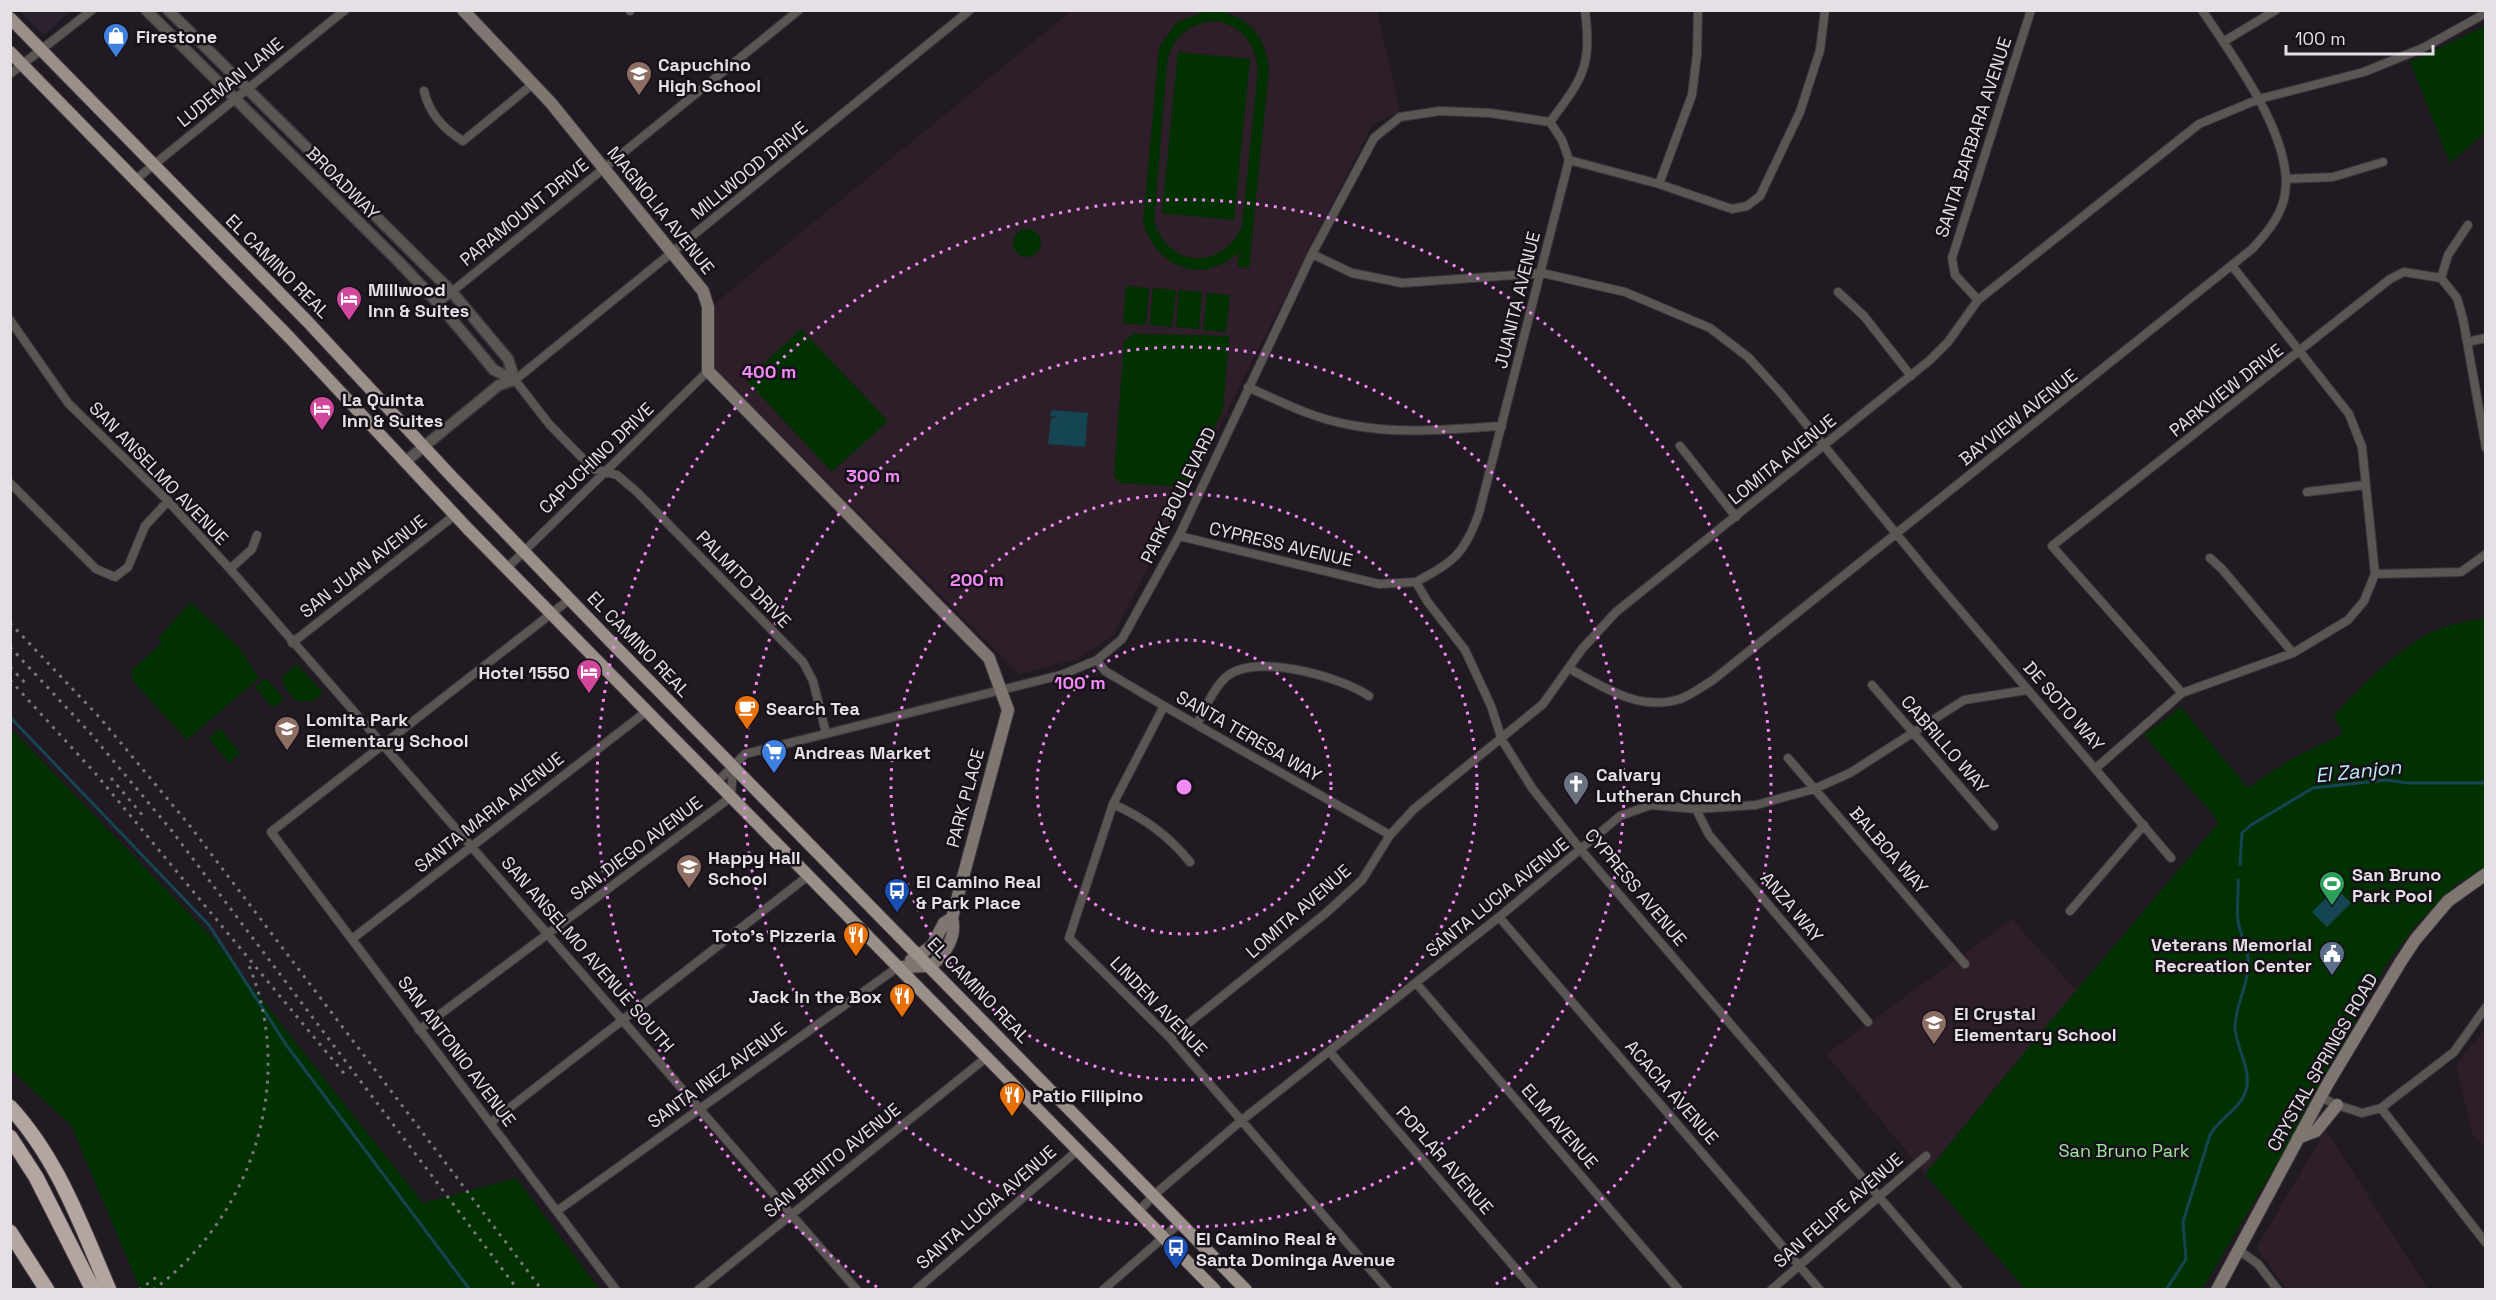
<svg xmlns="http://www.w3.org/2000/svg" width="2496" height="1300" font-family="'Space Grotesk',sans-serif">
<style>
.built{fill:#2c212f}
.education{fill:#2d1e29}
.green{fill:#013101;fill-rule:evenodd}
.water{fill:#154552}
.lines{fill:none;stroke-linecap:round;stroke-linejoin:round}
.stream{stroke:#154552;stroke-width:3}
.minor-casing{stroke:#3c363d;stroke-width:10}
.tertiary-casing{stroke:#3c363d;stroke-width:13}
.secondary-casing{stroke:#3c363d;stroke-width:14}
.primary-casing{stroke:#3c363d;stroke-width:14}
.motorway-casing{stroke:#3c363d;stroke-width:17}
.minor{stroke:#5b5553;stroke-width:8}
.tertiary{stroke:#5b5553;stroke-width:10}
.secondary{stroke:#7e7671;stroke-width:12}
.primary{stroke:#9a8f89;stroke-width:12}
.motorway{stroke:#b3a59f;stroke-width:15}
.rail{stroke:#7b757c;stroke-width:3;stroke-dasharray:3 6;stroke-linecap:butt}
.ring{fill:none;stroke:#f18af4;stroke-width:3;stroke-dasharray:3 6}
.labels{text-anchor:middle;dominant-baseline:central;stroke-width:5;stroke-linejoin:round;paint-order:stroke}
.poi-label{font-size:18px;font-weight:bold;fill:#e5e0e6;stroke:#171119;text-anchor:start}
.street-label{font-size:18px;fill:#e5e0e6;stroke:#171119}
.park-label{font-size:18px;fill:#a1e69c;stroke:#171119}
.water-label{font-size:20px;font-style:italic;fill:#bfebf9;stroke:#171119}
.centre{fill:#f18af4;stroke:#171119;stroke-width:3}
.ring-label{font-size:18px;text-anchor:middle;font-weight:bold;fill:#f18af4;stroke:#171119;stroke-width:5;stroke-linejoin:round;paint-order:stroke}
</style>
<rect width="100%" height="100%" fill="#211a22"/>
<path class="built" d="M20,11h50l-26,24z"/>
<path class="education" d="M1071,11h306l23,100 -28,14 -259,511 -36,23 -58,15 -304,-305 -1,-65z
M2012,919l65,72 -40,46 -112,137 -99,-120z
M2485,1029v118l-13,-14 -16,-68z
M2326,1130l102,159h-141l-31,-41z"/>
<path class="green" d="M1206,11c37,-1 60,22 63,59l-20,198 -11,-1 1,-15c-36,34 -82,16 -96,-29l16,-176 18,-25zM1217,21c26,6 38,22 41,49l-16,157c-21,44 -74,41 -88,-6l13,-157c4,-26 22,-42 50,-43z
M2485,26v107l-35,30 -40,-101z
M1178,52l72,7 -16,161 -72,-7z
M1013 243a14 14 0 1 1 28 0a14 14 0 1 1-28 0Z
M1126,286l23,2 -3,37 -23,-2z
M1153,288l23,2 -4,37 -22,-2z
M1179,290l23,2 -3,37 -23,-2z
M1207,293l23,2 -4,37 -23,-2z
M801,329l87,92 -56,51 -86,-92z
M1133,334l96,2 -6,74 -38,77 -65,-4 -6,-8 10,-133z
M191,602l49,47 19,29 -72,62 -55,-60v-10l30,-27 -4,-5z
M2485,618v251l-29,15 -40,41 -30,40 -84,156 -100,168h-177l-100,-115 112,-137 182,-215 -75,-87 37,-28 67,81 41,-28 54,-26 -9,-18c25,-27 65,-69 98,-84 17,-8 35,-11 53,-14z
M297,664l26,29 -9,8h-18l-13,-16v-9z
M266,678l18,21 -11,9 -18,-21z
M10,728l203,210 210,265 93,-25 83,111h-459l-69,-164 -60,-55z
M220,728l20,25 -11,10 -20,-25z"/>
<path class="water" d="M1051,410l37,3 -3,34 -37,-3 3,-26 8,-1 -9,-1z
M2336,888l15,15 -24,24 -15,-15z"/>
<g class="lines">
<path class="stream" d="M10,717l199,208 78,121 183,244
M2240,865l2,-32 9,-8 62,-37 73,-8 21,3h79
M2166,1290l20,-31 -3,-37 27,-87c10,-18 30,-25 36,-45 6,-20 -10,-42 -11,-63 0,-19 11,-38 13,-58 2,-19 -7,-30 -10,-48 -2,-13 1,-28 0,-41"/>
<defs>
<path id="minor" d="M630,10v1
M2223,42l53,-32
M10,74l82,-64
M424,91c5,22 21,39 39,50l71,-58
M1569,160l90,24 73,25 15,-3 13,-10 40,-84 20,-62 5,-40
M2286,179l47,-2 50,-15
M135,180l210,-170
M1659,184l33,-89 5,-41 1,-44
M1312,254l40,19 50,10 140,-10 83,19 85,36 38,29 31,34 152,185 240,282
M2441,278l7,-23 20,-30
M1838,292l26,24 47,60
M1978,300l-23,-25 -3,-17 79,-248
M438,303l361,-293
M10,320l58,83 100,98 62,68 627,721
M2467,342l19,-4
M1248,387c33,15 66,32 103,38 49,10 101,4 151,1
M1680,446l56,71
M10,483l86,86 19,8 13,-10 17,-41 23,-25
M2307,492l58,-7
M1179,536l200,48 37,-2 11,19 38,49 26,56 11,34 30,48 49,62 378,440
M2210,558l12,11 71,84
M507,568l201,-197
M230,569l22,-20 5,-14
M2375,574l86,-2 25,-18
M1416,582c38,-21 48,-27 63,-69l90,-353 -7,-20 -12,-18c33,-44 42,-55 35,-112
M570,599l-299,233 345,458
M292,643l163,-128
M1097,660l8,11 59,35 226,129
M1570,669c33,18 70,43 110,30 11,-4 23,-13 33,-19l539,-431c13,-14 27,-30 32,-50 14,-57 -52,-143 -82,-189
M1872,685l122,141
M2182,693l-130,-147 338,-267 14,-7 37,6 16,20 6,21 23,129
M1164,706l-51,98 -44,134 101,100 218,252
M1197,724c8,-15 16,-35 29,-47 29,-25 115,0 143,19
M826,733l-13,-52 -10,-19 -166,-170 -20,-17 -24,-6 -44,-45 -34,-44 455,-370
M1788,758l177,206
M2096,768l86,-75 111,-40 55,-33 16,-19 11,-27 -13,-127 -13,-33 -116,-147
M717,782l28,-28 316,-79 36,-15 25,-21 57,-103 133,-282 62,-116 26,-21 40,-6 50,2 60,9
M1113,804c31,14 55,31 77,58
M1696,809l13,26 159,187
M2070,911l74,-86
M1499,917l321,373
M352,939l295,-228
M1416,983l263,307
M419,1030l312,-233 2,-31
M1170,1038l156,-125 36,-33 28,-45 24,-26 129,-105 39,-55 34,-37 314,-252 18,-18 30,-42 221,-176 60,-25 105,-27 59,-24 63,-35
M1330,1052l204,238
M2321,1097l13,7 28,9 19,-5 73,-56 32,-45
M2381,1108l105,135
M490,1123l318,-247
M557,1211l341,-244
M1138,1212l16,-17 88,-75 257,-203 121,-101 31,-11 45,4 60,-4 58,-16 36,-16 114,-73 63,-10
M2240,1251l18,13 20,26
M698,1290l289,-233
M916,1290l162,-140
M1103,1290l78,-68
M1771,1290l155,-134"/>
<path id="tertiary" d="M146,10l252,251 40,42 56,67 21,10
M168,10l284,282 56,67 7,21
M405,462l94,-77 15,-5"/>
<path id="secondary" d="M463,10l88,93 152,188 5,16v64l281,287 19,52 -56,208c5,19 -7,36 -21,48l-33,1
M911,960l21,-14 12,-23 8,-5
M2298,1138l18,-7 21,-26
M2217,1290l110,-205 73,-122 15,-23 33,-39 38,-27"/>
<path id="primary" d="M10,18l297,303 146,157 158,164 635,648
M10,52l280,286 178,191 747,761"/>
<path id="motorway" d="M10,1107c48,52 71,118 99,183
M10,1137l26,40 57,113
M10,1232l37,58"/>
</defs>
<use href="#minor" class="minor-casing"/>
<use href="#tertiary" class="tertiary-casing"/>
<use href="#secondary" class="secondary-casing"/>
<use href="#primary" class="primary-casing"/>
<use href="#motorway" class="motorway-casing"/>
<use href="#minor" class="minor"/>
<use href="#tertiary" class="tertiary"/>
<use href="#secondary" class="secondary"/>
<use href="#primary" class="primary"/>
<use href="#motorway" class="motorway"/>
<path class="rail" d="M10,623l91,96 89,107 352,464
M10,647l81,87 81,97 346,459
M10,667l17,18
M10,680l85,93 252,304
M111,778l33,39
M139,1290l19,-14
M153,1290c100,-74 145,-213 94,-329"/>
</g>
<g class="ring">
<circle cx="1184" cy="787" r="147"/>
<circle cx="1184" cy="787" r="293"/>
<circle cx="1184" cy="787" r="440"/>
<path d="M877 1287A587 587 0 1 1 1491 1287"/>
</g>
<defs>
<symbol id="shop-pin" viewBox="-11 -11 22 30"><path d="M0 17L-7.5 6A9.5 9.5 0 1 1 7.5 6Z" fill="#3f7fe0" stroke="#171119"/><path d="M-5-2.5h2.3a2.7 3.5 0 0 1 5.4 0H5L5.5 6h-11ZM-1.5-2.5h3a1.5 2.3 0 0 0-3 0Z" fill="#fff"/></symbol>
<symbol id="school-pin" viewBox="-11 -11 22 30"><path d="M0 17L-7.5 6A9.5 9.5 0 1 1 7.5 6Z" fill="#8d6e63" stroke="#171119"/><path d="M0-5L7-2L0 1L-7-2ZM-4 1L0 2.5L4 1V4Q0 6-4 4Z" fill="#fff"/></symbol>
<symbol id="hotel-pin" viewBox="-11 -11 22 30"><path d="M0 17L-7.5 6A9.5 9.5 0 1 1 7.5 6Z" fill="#d1479c" stroke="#171119"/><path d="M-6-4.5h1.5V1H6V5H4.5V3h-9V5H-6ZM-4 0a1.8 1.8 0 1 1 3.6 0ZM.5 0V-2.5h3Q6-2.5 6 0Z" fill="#fff"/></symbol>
<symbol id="cafe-pin" viewBox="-11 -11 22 30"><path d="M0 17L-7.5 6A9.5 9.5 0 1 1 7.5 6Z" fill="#e8710a" stroke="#171119"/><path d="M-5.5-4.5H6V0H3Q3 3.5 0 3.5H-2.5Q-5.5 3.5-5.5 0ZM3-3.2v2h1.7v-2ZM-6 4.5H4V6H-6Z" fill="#fff"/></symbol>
<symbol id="supermarket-pin" viewBox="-11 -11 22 30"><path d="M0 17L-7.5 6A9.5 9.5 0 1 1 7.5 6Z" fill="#3f7fe0" stroke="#171119"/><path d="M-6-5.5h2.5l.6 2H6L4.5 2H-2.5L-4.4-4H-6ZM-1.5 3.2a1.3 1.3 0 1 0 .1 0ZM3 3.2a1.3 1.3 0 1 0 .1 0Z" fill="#fff"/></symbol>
<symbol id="church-pin" viewBox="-11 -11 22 30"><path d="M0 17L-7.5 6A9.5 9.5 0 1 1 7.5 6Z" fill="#6b7280" stroke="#171119"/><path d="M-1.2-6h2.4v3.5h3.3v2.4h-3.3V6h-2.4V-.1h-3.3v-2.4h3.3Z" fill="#fff"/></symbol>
<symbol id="stadium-pin" viewBox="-11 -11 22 30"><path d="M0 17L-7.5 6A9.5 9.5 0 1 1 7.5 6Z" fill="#2e9e5b" stroke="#171119"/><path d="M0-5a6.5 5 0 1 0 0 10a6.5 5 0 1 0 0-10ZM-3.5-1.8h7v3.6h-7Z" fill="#fff"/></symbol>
<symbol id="bus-pin" viewBox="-11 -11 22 30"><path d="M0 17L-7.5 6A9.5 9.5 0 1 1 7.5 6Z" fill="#1a4fb4" stroke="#171119"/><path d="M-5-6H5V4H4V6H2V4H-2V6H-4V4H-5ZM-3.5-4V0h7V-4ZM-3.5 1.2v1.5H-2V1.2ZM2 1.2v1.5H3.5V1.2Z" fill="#fff"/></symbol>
<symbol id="restaurant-pin" viewBox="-11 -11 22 30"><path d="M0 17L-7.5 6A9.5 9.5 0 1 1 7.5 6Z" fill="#e8710a" stroke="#171119"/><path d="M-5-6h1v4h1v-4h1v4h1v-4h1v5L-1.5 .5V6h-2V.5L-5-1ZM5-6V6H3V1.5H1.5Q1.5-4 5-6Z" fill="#fff"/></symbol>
<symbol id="civic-pin" viewBox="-11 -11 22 30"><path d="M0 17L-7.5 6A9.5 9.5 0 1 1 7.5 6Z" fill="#5c6f8a" stroke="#171119"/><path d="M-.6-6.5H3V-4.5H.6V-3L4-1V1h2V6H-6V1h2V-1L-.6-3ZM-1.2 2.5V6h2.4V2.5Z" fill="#fff"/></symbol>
</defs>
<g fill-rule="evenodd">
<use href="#shop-pin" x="101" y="21" width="30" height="40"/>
<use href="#school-pin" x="624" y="59" width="30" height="40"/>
<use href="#hotel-pin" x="334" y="284" width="30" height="40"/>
<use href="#hotel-pin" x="307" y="394" width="30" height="40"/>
<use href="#hotel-pin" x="574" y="657" width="30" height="40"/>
<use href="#cafe-pin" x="732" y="693" width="30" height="40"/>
<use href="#school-pin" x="272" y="714" width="30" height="40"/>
<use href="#supermarket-pin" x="759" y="737" width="30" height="40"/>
<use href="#church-pin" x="1561" y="769" width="30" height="40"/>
<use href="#school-pin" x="674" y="852" width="30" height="40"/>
<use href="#stadium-pin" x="2317" y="869" width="30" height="40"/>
<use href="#bus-pin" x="882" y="876" width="30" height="40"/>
<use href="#restaurant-pin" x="841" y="920" width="30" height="40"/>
<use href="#civic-pin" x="2317" y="939" width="30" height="40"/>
<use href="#restaurant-pin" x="887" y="981" width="30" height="40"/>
<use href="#school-pin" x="1919" y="1008" width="30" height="40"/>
<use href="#restaurant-pin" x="997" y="1080" width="30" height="40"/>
<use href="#bus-pin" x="1161" y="1233" width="30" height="40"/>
</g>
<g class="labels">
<g class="poi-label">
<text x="136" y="36">Firestone</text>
<text x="658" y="64">Capuchino<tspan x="658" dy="21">High School</tspan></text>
<text x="368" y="289">Millwood<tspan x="368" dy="21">Inn &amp; Suites</tspan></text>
<text x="342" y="399">La Quinta<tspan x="342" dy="21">Inn &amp; Suites</tspan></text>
<text x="570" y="672" text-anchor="end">Hotel 1550</text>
<text x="766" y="708">Search Tea</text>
<text x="306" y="719">Lomita Park<tspan x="306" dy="21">Elementary School</tspan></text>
<text x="794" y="752">Andreas Market</text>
<text x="1596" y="774">Calvary<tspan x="1596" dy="21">Lutheran Church</tspan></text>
<text x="708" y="857">Happy Hall<tspan x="708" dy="21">School</tspan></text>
<text x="2352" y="874">San Bruno<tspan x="2352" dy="21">Park Pool</tspan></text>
<text x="916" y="881">El Camino Real<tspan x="916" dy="21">&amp; Park Place</tspan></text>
<text x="836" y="935" text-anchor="end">Toto's Pizzeria</text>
<text x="2312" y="944" text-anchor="end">Veterans Memorial<tspan x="2312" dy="21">Recreation Center</tspan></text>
<text x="882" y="996" text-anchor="end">Jack in the Box</text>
<text x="1954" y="1013">El Crystal<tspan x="1954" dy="21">Elementary School</tspan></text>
<text x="1032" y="1095">Patio Filipino</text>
<text x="1196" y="1238">El Camino Real &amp;<tspan x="1196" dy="21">Santa Dominga Avenue</tspan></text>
</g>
<g class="street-label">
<text transform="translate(230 82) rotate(-39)">LUDEMAN LANE</text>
<text transform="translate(1973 137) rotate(-72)">SANTA BARBARA AVENUE</text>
<text transform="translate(749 170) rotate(-39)">MILLWOOD DRIVE</text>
<text transform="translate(343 183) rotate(45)">BROADWAY</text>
<text transform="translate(661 210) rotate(51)">MAGNOLIA AVENUE</text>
<text transform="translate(524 212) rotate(-39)">PARAMOUNT DRIVE</text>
<text transform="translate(278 266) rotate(45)">EL CAMINO REAL</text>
<text transform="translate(1517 300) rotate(-76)">JUANITA AVENUE</text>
<text transform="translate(2226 390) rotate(-38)">PARKVIEW DRIVE</text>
<text transform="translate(2018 417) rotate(-38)">BAYVIEW AVENUE</text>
<text transform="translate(596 458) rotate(-44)">CAPUCHINO DRIVE</text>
<text transform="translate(1782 459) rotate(-39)">LOMITA AVENUE</text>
<text transform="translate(159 473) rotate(46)">SAN ANSELMO AVENUE</text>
<text transform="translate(1178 495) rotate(-64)">PARK BOULEVARD</text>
<text transform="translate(1281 544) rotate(13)">CYPRESS AVENUE</text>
<text transform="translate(363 566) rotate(-38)">SAN JUAN AVENUE</text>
<text transform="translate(744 579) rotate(46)">PALMITO DRIVE</text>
<text transform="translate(639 644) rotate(46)">EL CAMINO REAL</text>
<text transform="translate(2064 706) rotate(49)">DE SOTO WAY</text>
<text transform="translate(1249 736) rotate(30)">SANTA TERESA WAY</text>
<text transform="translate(1945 744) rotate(49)">CABRILLO WAY</text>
<text transform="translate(965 798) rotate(-75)">PARK PLACE</text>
<text transform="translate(489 812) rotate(-38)">SANTA MARIA AVENUE</text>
<text transform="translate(636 848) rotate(-37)">SAN DIEGO AVENUE</text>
<text transform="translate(1889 850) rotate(49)">BALBOA WAY</text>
<text transform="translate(1636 887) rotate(50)">CYPRESS AVENUE</text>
<text transform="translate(1497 897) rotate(-39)">SANTA LUCIA AVENUE</text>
<text transform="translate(1792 907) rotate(50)">ANZA WAY</text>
<text transform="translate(1298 911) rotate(-41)">LOMITA AVENUE</text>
<text transform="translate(588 954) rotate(49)">SAN ANSELMO AVENUE SOUTH</text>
<text transform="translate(979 990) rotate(46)">EL CAMINO REAL</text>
<text transform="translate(1159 1006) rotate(46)">LINDEN AVENUE</text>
<text transform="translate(457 1051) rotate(53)">SAN ANTONIO AVENUE</text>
<text transform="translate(2322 1062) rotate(-60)">CRYSTAL SPRINGS ROAD</text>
<text transform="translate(717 1075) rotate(-36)">SANTA INEZ AVENUE</text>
<text transform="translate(1672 1092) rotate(49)">ACACIA AVENUE</text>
<text transform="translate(1560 1126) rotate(49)">ELM AVENUE</text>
<text transform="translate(832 1160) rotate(-39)">SAN BENITO AVENUE</text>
<text transform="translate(1445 1160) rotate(49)">POPLAR AVENUE</text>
<text transform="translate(986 1207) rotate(-41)">SANTA LUCIA AVENUE</text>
<text transform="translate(1838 1210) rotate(-41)">SAN FELIPE AVENUE</text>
</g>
<g class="park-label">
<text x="2124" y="1150">San Bruno Park</text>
</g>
<g class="water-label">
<text transform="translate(2358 771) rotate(-6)">El Zanjon</text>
</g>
</g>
<circle cx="1184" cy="787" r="9" class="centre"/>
<g class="ring-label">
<text x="769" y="378">400 m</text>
<text x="873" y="482">300 m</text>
<text x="977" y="586">200 m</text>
<text x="1080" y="689">100 m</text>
</g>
<rect width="2496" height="1300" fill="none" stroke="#e5e0e6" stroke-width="24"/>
<path d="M2286 45v9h147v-9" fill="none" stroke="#e5e0e6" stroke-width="3"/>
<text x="2295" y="45" font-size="18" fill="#e5e0e6" stroke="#171119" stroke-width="4.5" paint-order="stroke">100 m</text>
</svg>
